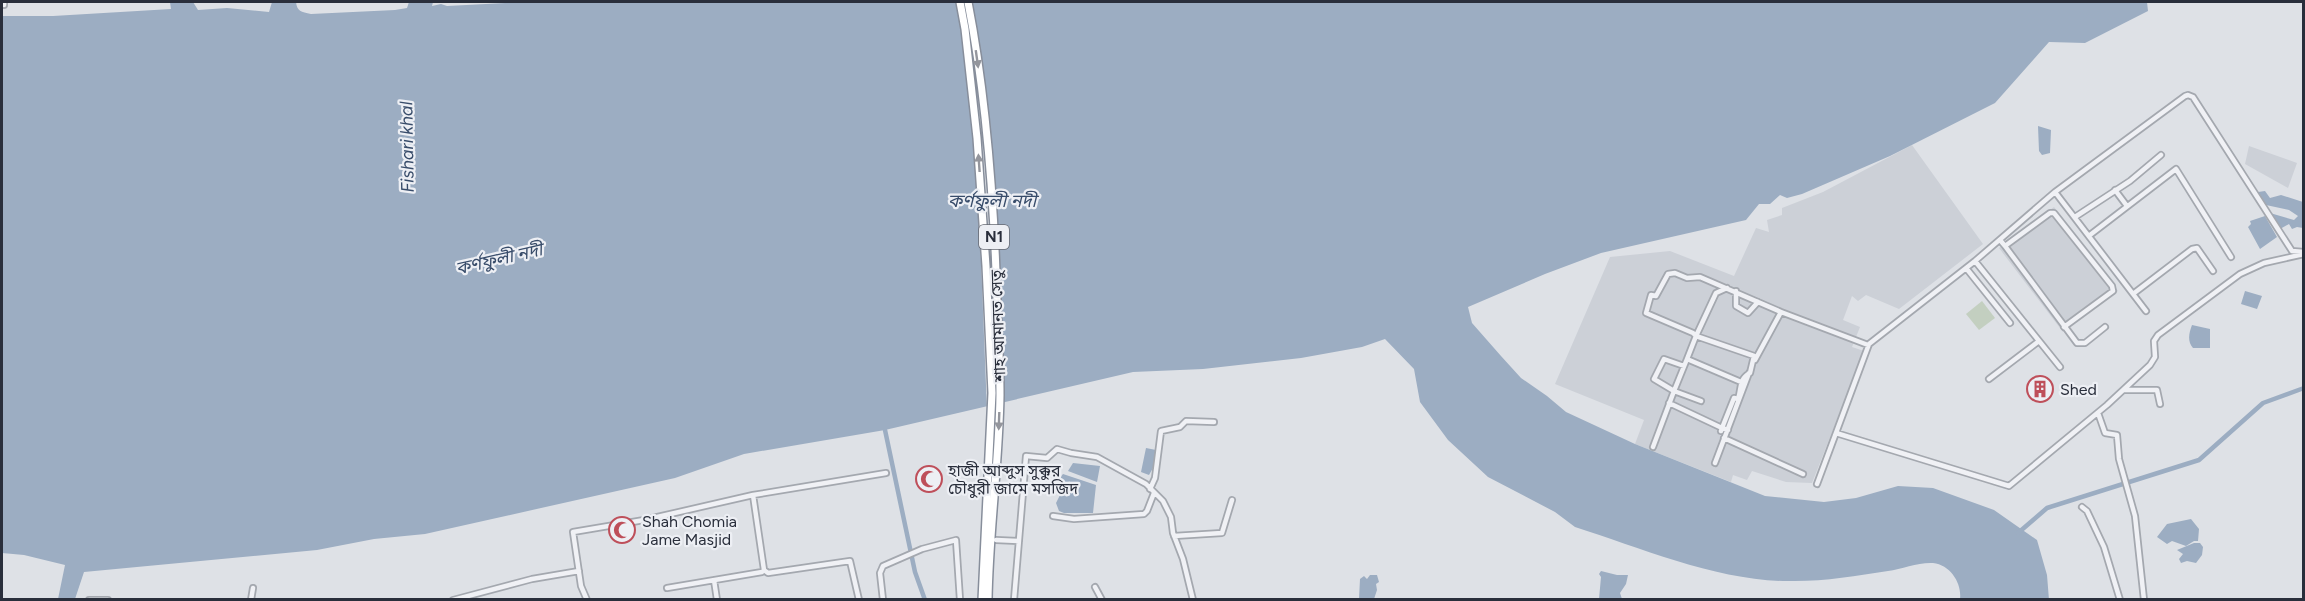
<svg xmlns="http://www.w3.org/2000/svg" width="2305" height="601" font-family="Figtree,'Noto Sans Bengali',sans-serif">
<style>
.built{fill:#ccd0d7}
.green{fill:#c3cfc0}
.water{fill:#9cadc2}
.pier{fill:#dee1e6}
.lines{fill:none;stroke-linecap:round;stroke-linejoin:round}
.canal{stroke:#9cadc2;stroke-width:4.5}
.minor-casing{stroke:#a4a8af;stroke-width:8}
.highway-casing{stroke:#878e9b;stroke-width:10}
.minor{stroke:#f0f1f5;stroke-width:4.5}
.highway{stroke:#fff;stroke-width:7}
.oneway{fill:#94969d}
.labels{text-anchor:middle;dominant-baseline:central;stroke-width:4.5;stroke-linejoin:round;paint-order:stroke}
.shield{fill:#edeff4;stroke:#646872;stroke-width:1.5}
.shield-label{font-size:15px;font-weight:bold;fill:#292e3b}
.street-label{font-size:16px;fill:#292e3b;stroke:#edeff4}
.poi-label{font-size:16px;fill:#292e3b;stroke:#edeff4;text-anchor:start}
.water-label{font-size:18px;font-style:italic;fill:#384c6a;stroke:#edeff4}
</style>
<rect width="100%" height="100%" fill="#dee1e6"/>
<path class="built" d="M1912,145l71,99 -84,65 -33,-14 -8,6 -6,-5 -9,24 17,7 -8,20 12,4 -52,132 -26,-1 -34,-11 -5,9 -14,-5 -2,7 -96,-38 9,-24 -89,-36 55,-127 60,-6 64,25 22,-48 13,4 -2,-12 15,-5v-7l41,-16z
M2249,146l48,17 -9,25 -43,-24z
M2054,207l64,84 -55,41 -64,-84z"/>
<path class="green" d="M1982,301l13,17 -16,12 -13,-16z"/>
<path class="water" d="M170,2h23l5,8 29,-2 42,4 3,-10h24c1,9 5,10 15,12l84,-4 12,-2 2,-6h24l-1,4 9,-2 6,2 75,-4h1625l1,9 -63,32 -36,-1 -54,61 -105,53 -88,38 -15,4 -7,-3 -10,9h-11l-13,16 -145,33 -56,21 -77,33 4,16 29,33 20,22 26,18 19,16 69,32 130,52 59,6 32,-4 42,-12 35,2 61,22 43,30 10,35 2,25 -89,-1c2,-15 -9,-34 -27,-36 -14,-1 -31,6 -45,8 -33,5 -67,11 -101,10 -69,0 -146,-33 -212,-54l-20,-15 -67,-35 -40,-37 -28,-38 -6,-33 -29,-30 -23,8 -61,11 -98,11 -70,3 -248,58 -141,24 -69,24 -250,56 -51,5 -57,11 -233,22 -9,27h2h-19l7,-34 -41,-10 -22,-2v-537h51l118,-7z
M2038,126l13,4 -1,23 -8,2 -3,-4z
M2265,191l5,7 11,-3 22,7v26l-6,-1 -5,2 -3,-5 -9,5 -10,-16 24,7 4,-4 -9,-6 -23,-5 -8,-13z
M2265,216l12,21 -17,12 -12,-22 3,-3 -1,-3z
M2245,291l17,5 -5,13 -16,-5z
M2192,325l18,4v19h-17c-6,-7 -4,-15 -1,-23z
M1146,448l10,2 -3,18 -4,7 -8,-3z
M1073,463l27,3 -3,16 -29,-11z
M1063,474l33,11 -3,28h-29l-5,-2 -3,-8 5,-10 -3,-13z
M2191,519l8,10 -1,12h-4l-8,5 -14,-5 -5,3 -10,-7 10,-13z
M2194,543h6l3,4 -1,8 -6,8 -9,-2 -6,2 -2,-4 4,-5 -6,-4z
M1601,571l16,4h11l-2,9 -6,9 2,6h-23l2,-22 -2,-3z
M1370,575h7l2,7 -3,2 1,6 -3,9h-15l1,-20 4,-3 3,3z"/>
<path class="pier" d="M957,2h15l18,135 7,83 6,187 -16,3 -11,-272z"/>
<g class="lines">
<path class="canal" d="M885,430l30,142 10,28
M2018,533l29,-25 152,-48 64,-57 41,-15"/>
<defs>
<path id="minor" d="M4,2v3
M2115,190l12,16
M2055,192l91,119
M2075,217l55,-36 31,-26
M2090,235l86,-66 55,88
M2000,240l5,6 45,-33h4l58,73 1,5 -49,36
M2005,246l72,97h8l20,-16
M1975,261l85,106
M1966,268l44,55
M1727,288l-11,5 -20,43 -3,-3 -47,-20 5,-18 5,1 12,-22 7,-1 12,5 13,-1 81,35 87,33
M1736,291v15l12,7 10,-11
M2133,294l59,-45 5,-1 16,23
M1687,359l9,-23 58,20 -4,17c-12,7 -8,15 -12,26l-4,-1 -12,30 6,2
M1755,360l26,-48
M1684,366l-20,-7 -10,20 20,12 13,-32 54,23
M1989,379l50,-38
M2124,390h33l3,14
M1669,403l53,25 -1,3
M2098,413l7,20 12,2 2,24 16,57 9,84
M1836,433l173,53 98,-81 43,-40 5,-8 -1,-16 4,-6 82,-61 24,-11 40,-9
M1724,438l79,36
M1653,447l21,-56 27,10
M1715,463l34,-90
M1817,484l52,-140 106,-83 80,-69 130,-96 3,-1 5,2 99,154 12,1
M1150,489l5,-11 6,-47 19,-4 6,-6 28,1
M753,495l11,75 4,3 82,-12 9,39
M2082,507l5,4 17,36 16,53
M1053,516l21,3 70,-5 3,-3 7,-18
M1174,536l48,-3 10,-33
M996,540l23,1
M714,580l3,20
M1095,587l7,13
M667,588l95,-16 2,-2
M89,600h19
M251,600l2,-12
M453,600l79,-21 47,-8
M587,600l-6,-14 -8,-54 71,-12 109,-25 133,-22
M883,600l-3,-27 3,-7 39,-17 34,-9 4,60
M1014,600l12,-144 21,2 10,-9 14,4 26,4 49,27 17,17 8,16 2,16 10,26 10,41"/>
<path id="highway" d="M960,2l5,27 12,109 9,128 6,127 -10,207
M968,2c19,98 26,198 29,298 1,32 3,64 3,95 -1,69 -11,136 -12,205"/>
</defs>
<use href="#minor" class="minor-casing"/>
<use href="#highway" class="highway-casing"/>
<use href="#minor" class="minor"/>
<use href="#highway" class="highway"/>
</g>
<defs><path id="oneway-solid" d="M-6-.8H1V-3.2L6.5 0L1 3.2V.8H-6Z" transform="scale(1.5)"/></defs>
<g class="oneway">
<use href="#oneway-solid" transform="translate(977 59) rotate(82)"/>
<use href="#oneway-solid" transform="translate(979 163) rotate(-94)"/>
<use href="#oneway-solid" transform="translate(999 421) rotate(92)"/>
</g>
<defs>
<symbol id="building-ring" viewBox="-11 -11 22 22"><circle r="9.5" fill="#edeff4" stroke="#be4f5a" stroke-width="1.5"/><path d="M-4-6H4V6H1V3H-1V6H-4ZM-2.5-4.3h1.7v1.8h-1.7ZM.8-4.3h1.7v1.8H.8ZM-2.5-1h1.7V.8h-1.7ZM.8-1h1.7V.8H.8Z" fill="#be4f5a"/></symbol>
<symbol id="mosque-ring" viewBox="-11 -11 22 22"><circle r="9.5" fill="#edeff4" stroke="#be4f5a" stroke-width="1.5"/><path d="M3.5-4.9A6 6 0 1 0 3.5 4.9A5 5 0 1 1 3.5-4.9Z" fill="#be4f5a"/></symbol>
</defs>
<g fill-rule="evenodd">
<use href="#building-ring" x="2025" y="374" width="30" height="30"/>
<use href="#mosque-ring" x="914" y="464" width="30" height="30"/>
<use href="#mosque-ring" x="607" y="515" width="30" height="30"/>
</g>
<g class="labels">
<rect class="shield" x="979" y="225" width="30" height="24" rx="4.5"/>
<g class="shield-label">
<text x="994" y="237">N1</text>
</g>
<g class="street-label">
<text transform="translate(998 326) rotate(-92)">শাহ আমানত সেতু</text>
</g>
<g class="poi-label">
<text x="2060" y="389">Shed</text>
<text x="948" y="470">হাজী আব্দুস সুক্কুর<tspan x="948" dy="18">চৌধুরী জামে মসজিদ</tspan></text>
<text x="642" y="521">Shah Chomia<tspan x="642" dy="18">Jame Masjid</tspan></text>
</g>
<g class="water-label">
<text transform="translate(407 147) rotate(-91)">Fishari khal</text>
<text x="992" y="201">কর্ণফুলী নদী</text>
<text transform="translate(499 259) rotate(-13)">কর্ণফুলী নদী</text>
</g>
</g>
<rect width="2305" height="601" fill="none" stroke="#292e3b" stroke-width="6"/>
</svg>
